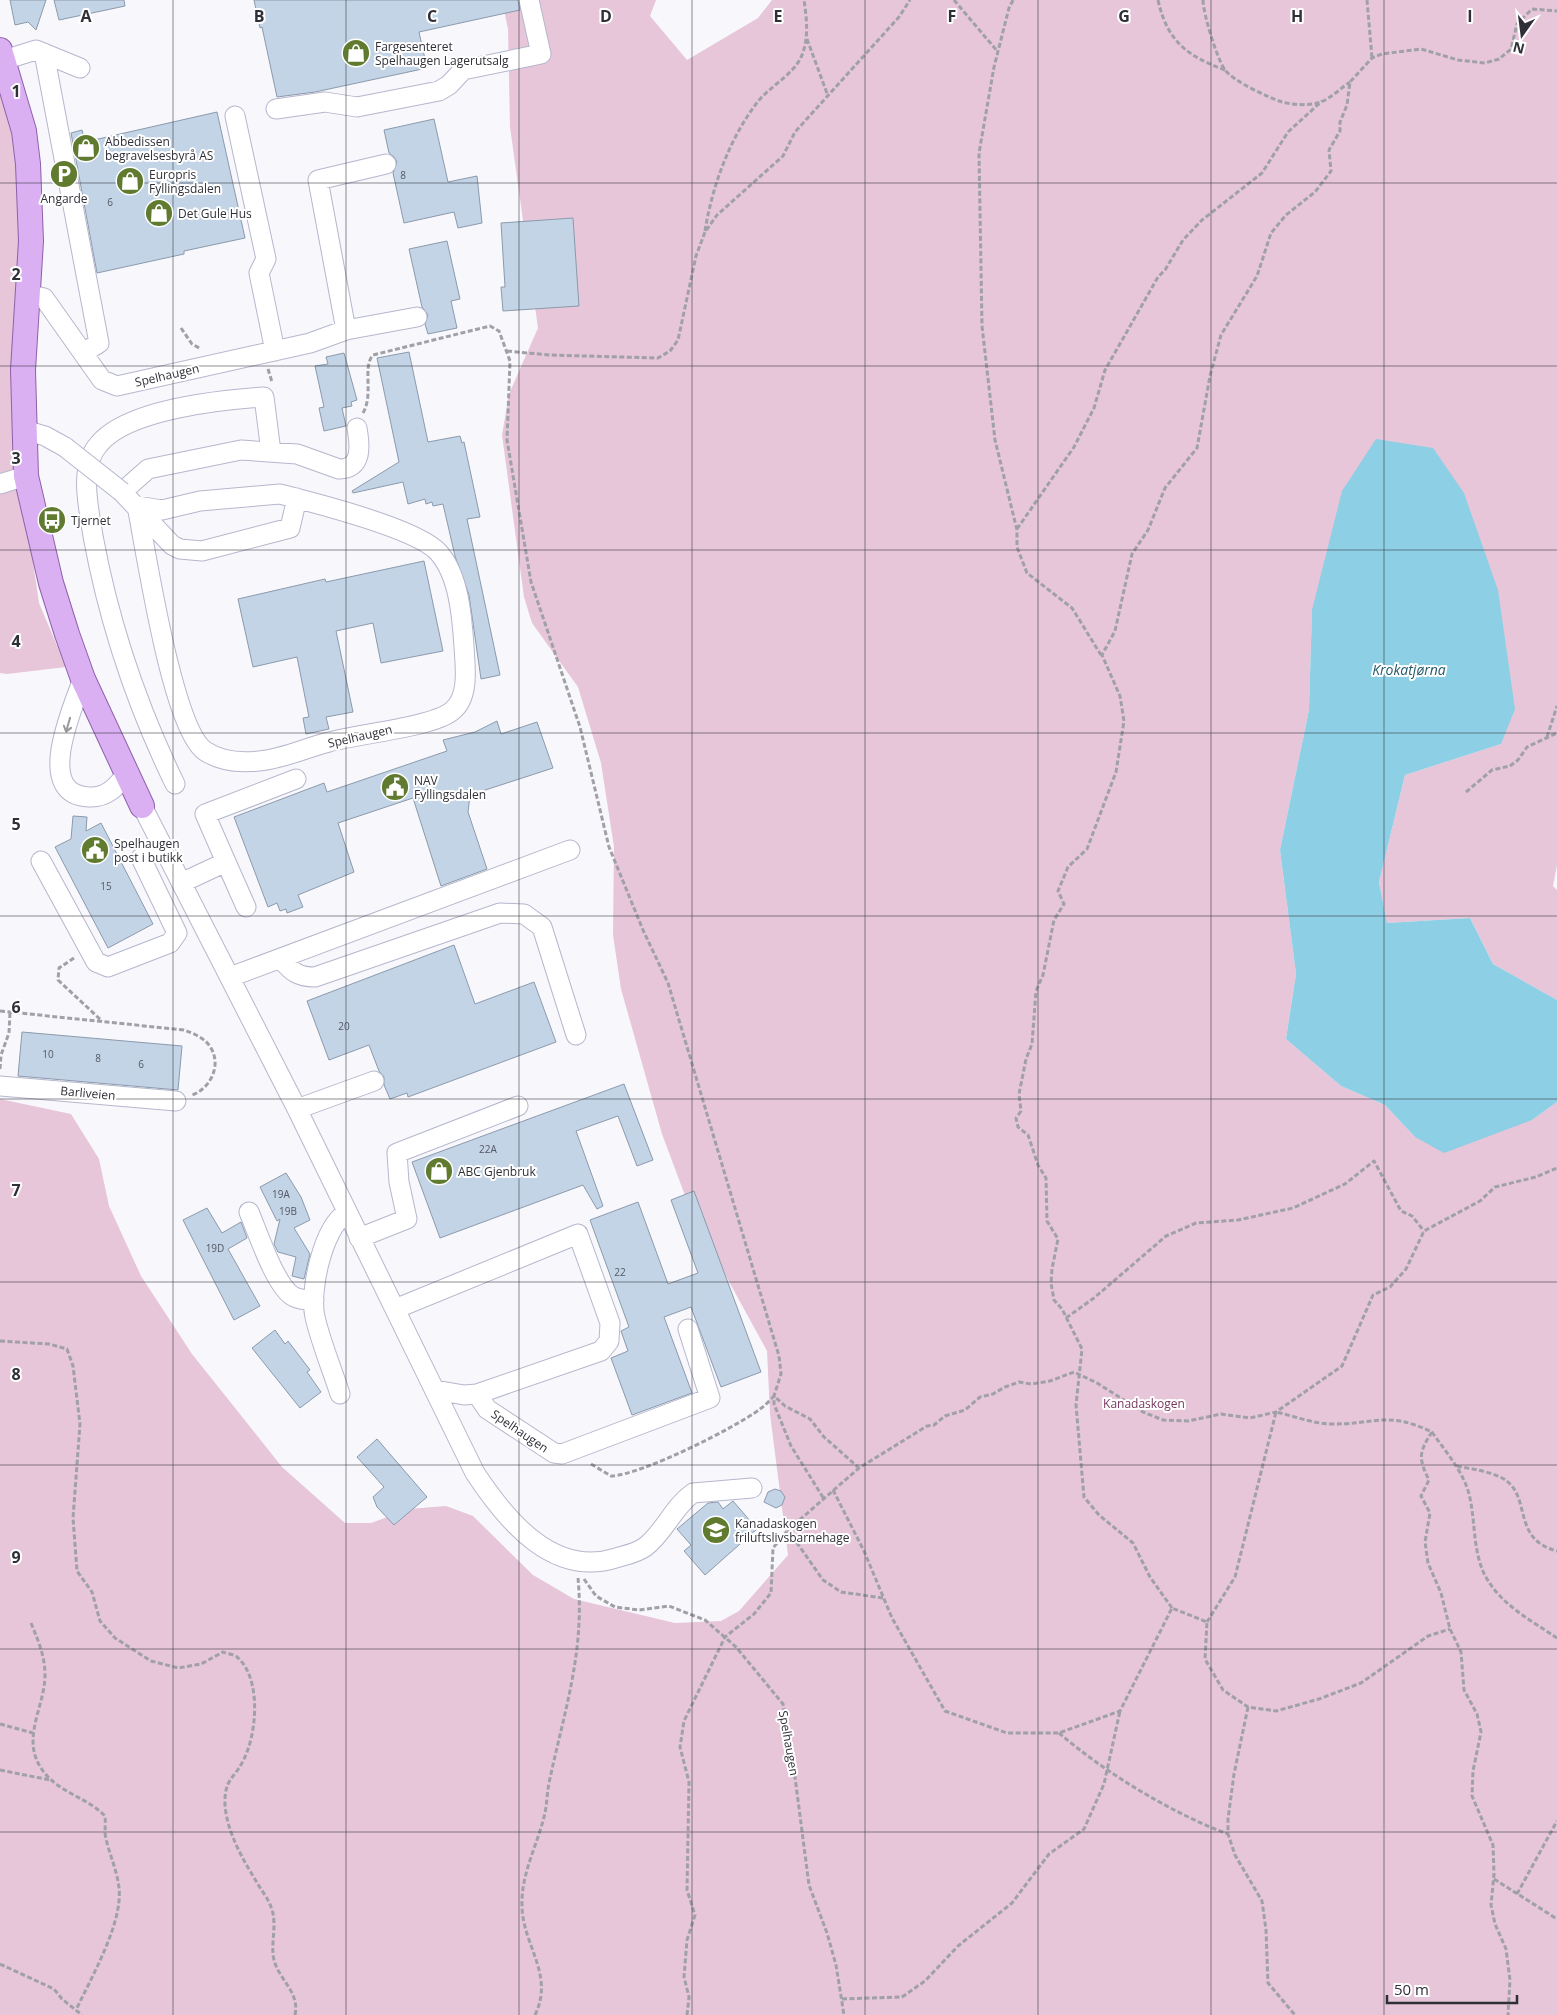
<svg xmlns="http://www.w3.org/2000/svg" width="1557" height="2015" font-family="'Open Sans',sans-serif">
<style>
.green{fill:#e7c6d9}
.water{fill:#8dcfe4}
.building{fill:#c3d4e6;stroke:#8b9aac}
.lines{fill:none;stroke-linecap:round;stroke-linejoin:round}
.minor-casing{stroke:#b5b7cd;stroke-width:21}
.major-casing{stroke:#8f60ab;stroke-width:26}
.path{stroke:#a0a0a7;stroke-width:3;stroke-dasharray:5 2.5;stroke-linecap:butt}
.minor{stroke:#fff;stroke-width:19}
.major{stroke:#dab0f2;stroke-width:24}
.minor-bridge-casing{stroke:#b5b7cd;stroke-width:21;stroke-linecap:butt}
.minor-bridge{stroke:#fff;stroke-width:19}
.oneway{stroke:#97979c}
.grid{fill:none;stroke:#2f2f38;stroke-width:1;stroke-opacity:0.55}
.labels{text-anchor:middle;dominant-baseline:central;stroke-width:4;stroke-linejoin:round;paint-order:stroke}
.number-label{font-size:10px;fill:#545864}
.poi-label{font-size:12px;fill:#2f2f38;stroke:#fff;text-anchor:start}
.street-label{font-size:12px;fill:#2f2f38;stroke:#fff}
.park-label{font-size:12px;fill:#773860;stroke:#fff}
.water-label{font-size:14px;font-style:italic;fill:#255a6a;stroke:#fff}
.grid-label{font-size:16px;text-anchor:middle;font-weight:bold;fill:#2f2f38;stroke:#fff;stroke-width:4;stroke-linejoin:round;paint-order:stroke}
</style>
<rect width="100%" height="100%" fill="#f7f7fc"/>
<path class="green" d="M502,0h154l-6,16 37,44 71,-42 14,-18h785v865l-4,21 4,4v110l-64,-36 -23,-46 -83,5 -8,-41 26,-107 96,-31 -189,-134 -3,100 -29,140 16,124 -10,65 55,47 44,19 30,32 117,-17 25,-18v913h-1557v-916l71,15 28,45 10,47 32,70 51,78 90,113 63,56h26l38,-14 37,-3 27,10 60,59 41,24 101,24 46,-2 18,-10 49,-56 -18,-141 -3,-63 -75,-137 -30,-80 -41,-145 -8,-54 1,-88 -13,-84 -23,-76 -46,-64 -8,-26 -22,-162 7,-41 29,-66 -28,-201 -2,-98z
M0,87l23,56 -6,311 22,149 27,64 -59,7 -7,-1z"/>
<path class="water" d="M1376,439l57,9 31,45 34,97 17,119 -14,35 -96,31 -26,107 8,41 83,-5 23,46 64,36v102l-25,18 -88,33 -29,-16 -30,-32 -44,-19 -55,-47 10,-65 -16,-124 29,-140 3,-100 30,-119z"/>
<path class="building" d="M10,0h36l-10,30 -8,-8 -13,3z
M54,0h70l1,6 -66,14z
M254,0h264l2,10 -101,22 8,36 -112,24 -38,5 -15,-70 -2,1z
M217,112l28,126 -61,13v3l-87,19 -26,-140 11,-3 3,12z
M434,119l14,63 29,-6 5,47 -24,5 -4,-16 -50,11 -11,-50 4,-11 -3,-5 -5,-4 -5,-23z
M573,218l6,88 -76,5 -2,-24h4l-4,-64z
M447,241l13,58 -9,2 6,27 -29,6 -3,-10 3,-9 -6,-8 -13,-58z
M409,352l19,90 32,-6 2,7 2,-1 16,75 -13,2 33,156 -19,4 -12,-84 -14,-39 -12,-52 -10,2 -1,-4 -6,2 -1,-5 -17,5 -5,-22 -50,11 -1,-2 47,-29 -22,-104z
M344,353l13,47 -6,2 1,4 -10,2 4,18 -22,5 -5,-23 5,-1 -9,-41 13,-2 -2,-7z
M424,561l19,90 -62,12 -8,-40 -37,8 17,81 -27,5 3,12 -23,5 -3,-16 6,-1 -12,-60 -44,10 -15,-68 87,-20 1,3z
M497,721l4,13 36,-12 16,46 -83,27 -2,17 19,57 -46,17 -28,-88 -75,25 16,49 -56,23 5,12 -16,6 -1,-4 -6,2 -3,-8 -9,4 -34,-90 90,-34 3,9 120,-41 -4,-11 32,-8z
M73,816l14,1 -1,14 15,-8 52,101 -45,24 -53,-101 16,-8z
M454,945l21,59 59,-22 22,60 -148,55 -1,-4 -17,6 -6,-14v-8l-5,-6 -10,-26 -40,15 -22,-59z
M22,1032l160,14 -4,44 -160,-14z
M624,1084l29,76 -16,6 -19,-50 -42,15 27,75 -6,3 -14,-24 -143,53 -28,-76z
M286,1173l15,24 9,23 -16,8 16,26 -6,25 -12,-3 4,-19 -18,-5 -4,-8 6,-25 -3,2 -17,-34z
M694,1191l67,181 -40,15 -30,-80 -27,10 28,76 -60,22 -21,-57 17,-7 -7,-20 8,-4 -39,-107 48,-18 30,82 30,-11 -27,-73z
M207,1208l15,25 19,-11 6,16 -19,11 32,57 -26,14 -51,-100z
M275,1330l10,14 3,-3 22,29 -3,2 14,20 -21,16 -48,-60z
M377,1439l50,58 -33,28 -17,-18 -4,-10 11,-10 -27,-30z
M775,1489l6,2 4,6 -3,8 -6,3 -12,-6 4,-10z
M733,1501l24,28 -52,46 -21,-24 7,-6 -14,-16 31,-26 10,-1 5,7z"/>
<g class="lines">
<defs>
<path id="minor" d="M44,53l55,290 -16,10
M4,60l32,-10 44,18
M276,109l49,-7 32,5 82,-16 10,-6 14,-15 78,-16 -12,-54
M235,116l31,143 -7,14 16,78
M27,294l17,4 58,82 15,6 193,-43 36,-13 71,-13
M346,330l-28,-150 68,-16
M25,430l20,6 20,11
M0,484l26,-8
M280,494c35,9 139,35 159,59 20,23 23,64 25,93 1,20 6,51 -12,65 -19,16 -95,23 -123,31 -24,6 -46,17 -70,19 -18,2 -39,0 -54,-10 -33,-23 -59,-200 -68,-245l25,4 38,-9z
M297,498l-7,30 -88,23 -22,-2 -8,-4 -50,-53 26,-23 93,-19 56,4 42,15c24,0 21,-24 18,-41
M83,679c-10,28 -50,116 6,118 17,1 28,-10 37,-23
M175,784c-39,-80 -66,-161 -82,-248 -4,-27 -15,-69 6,-92 29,-35 122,-44 165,-47l7,55
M142,806l155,303 178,364c31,47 78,105 141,85 10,-3 21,-5 29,-11 19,-14 28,-40 48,-54l59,-5
M41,861l55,101 12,5 62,-24 7,-10 -36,-75 22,-11
M226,862l20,45
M181,883l45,-21 -21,-48 91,-35
M281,959c11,13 17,18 34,18l185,-64 24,1 18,13 34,108
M230,977l340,-127
M0,1086l176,15
M297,1109l77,-28
M249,1212c9,21 25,70 42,83 7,5 15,5 23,5
M359,1238l48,-19 -8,-37 -2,-29 121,-47
M395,1309l183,-75 32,89 -1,18 -8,10 -124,43
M435,1390l29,5 13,-1 10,15 67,44 8,1 148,-56 -22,-69
M340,1394c-8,-25 -19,-51 -25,-77 -6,-26 8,-89 31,-104"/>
<path id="major" d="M0,50l24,81 4,33 3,77 -8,129 3,106 25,107 16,51 16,45 59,127"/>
</defs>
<use href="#minor" class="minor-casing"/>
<use href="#major" class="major-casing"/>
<path class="path" d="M954,0l44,52
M1013,0l-4,8 -15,59 -15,86 3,173 13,114 22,90v17l10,26 45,35 29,47
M1158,0c9,41 29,56 67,70
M1203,0c0,13 14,59 22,70 8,11 44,28 57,32 12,3 27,4 39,0 10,-4 20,-14 29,-20
M1367,0l5,58
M807,39l21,57
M705,231c7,-44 24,-91 51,-127 11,-15 30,-25 41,-40 13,-18 10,-44 7,-64
M181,328l11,16 9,5
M507,351l42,4 109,3 12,-7 8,-11 18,-84 9,-24 12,-17 66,-59 12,-24 104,-115 11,-17
M268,369l4,13
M363,413c11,-19 -1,-46 10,-58l117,-29 9,5 11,30 -3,79 24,142 49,145 29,120 34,83 25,53 111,373 2,18 -7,22v8l17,42 33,53
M1017,529l57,-82 20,-39 11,-38 53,-93 7,-7 18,-30 19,-20 60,-47 26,-41 34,-31
M1547,737l10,-31
M1466,792l26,-22 18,-4 8,-6 9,-13 30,-14
M74,958l-15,10 -1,12 44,41
M0,1011l184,19c11,4 23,9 28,20 9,18 -3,39 -20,45
M0,1069l1,-14 8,-22 1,-21
M1066,1318l28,-20 72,-62 30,-13 42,-3 55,-12 52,-24 29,-23 27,50 11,5 12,15
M0,1341l49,3 18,5 6,17 7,58 -7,94 4,53 15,21 8,29 15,17 36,23 27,7 23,-4 22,-12c4,2 11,2 14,5 25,21 20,78 6,104 -9,18 -19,18 -18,44 2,27 17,53 31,76 5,9 12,17 15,26 7,17 -1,36 3,53 5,20 26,32 21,55
M1432,1432c13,19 31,39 37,62 7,27 3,60 18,85 16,27 45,42 70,59
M591,1464l20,12c30,-1 124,-48 149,-67 5,-3 10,-9 14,-13l11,10 25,13 14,18 35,31
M1457,1466c14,3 32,5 45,12 31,16 8,61 55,73
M833,1490l31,61 28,67 53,93 62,22h52l61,-22 52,-103 35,14 -2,37 18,31 25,17 28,4 43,-12 42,-16 67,-47 22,-7
M788,1530l35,50 18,12 42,6
M584,1579l12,17 19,11 24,3 30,-4 36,14 31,27 47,57 9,50 17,131 18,48 9,32 8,50
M1172,1608l-22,-31 -17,-34 -34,-28 -15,-18 -8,-92 6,-56 -20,-40 -8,-9 -3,-17 1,-14 6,-30 -11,-18 -1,-43 -8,-13 -10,-30 -10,-8 -2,-9 5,-7 -2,-17 7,-35 6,-15 4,-53 7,-16 11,-55 10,-16 -6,-13 10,-24 19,-18 29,-77 8,-51 -4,-25 -18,-41 13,-24 17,-77 16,-24 17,-42 32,-40 13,-72 11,-41 36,-59 14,-43 15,-18 29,-23 16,-21 -2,-21 11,-19v-9l7,-17 3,-23 22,-24 10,-4 39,-5 37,11 27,3 14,-4 12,-10 6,-25 15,-15 25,2
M1207,1622l28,-45 41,-165c17,4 36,11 53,12 45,1 57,-14 103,8 -13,20 -14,26 -3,48l-8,16 9,17 -5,29 3,21 13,30 9,36 11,23 3,38 13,24 4,18 -8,39 -1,25 21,49 1,29 -3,31 4,19 11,25 4,31 -2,35
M31,1623c7,17 14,33 14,52 0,31 -24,63 -4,93 15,24 46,29 64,48 1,8 -1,16 1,23 4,17 11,31 13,49 4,35 -28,90 -43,122
M1248,1707l-14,67 -6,45v15l7,21 27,46 4,29 2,53 27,32
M0,1724l33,9
M1059,1733c45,39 114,81 169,101
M0,1770l50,10
M1494,1879l63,40
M1517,1894l40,-73
M0,1964l54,25 8,10 20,16
M842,1999l60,-2 23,-16 33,-35 54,-43 37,-49 35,-25 20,-45 16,-73
M535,2015c20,-41 -13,-70 -13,-110 -1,-32 16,-61 23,-92 2,-10 2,-20 4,-30 15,-71 36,-131 29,-205
M687,2015l2,-18 -5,-20 3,-37 8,-25 -8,-25 2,-108 -9,-35 4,-26 41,-84 29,-23 17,-21 2,-45 15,-18 71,-62 68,-42 7,-1 11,-9 20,-6 15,-13 13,-3 12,-7 14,-5 12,2 19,-3 24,-9 23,11 46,29 20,8 25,1 33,-7 29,4 26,-6 66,-46 31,-71 17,-8 16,-18 18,-38 56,-30 15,-14 41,-10 21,-9"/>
<use href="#minor" class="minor"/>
<use href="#major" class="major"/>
<defs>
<path id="minor-bridge" d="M65,447l57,45"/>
</defs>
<use href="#minor-bridge" class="minor-bridge-casing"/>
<use href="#minor-bridge" class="minor-bridge"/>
</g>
<defs><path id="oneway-shaft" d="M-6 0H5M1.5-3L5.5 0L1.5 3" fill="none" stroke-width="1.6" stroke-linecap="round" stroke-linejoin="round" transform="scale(1.25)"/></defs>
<use class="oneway" href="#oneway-shaft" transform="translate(68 725) rotate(106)"/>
<path class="grid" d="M173,0v2015M346,0v2015M519,0v2015M692,0v2015M865,0v2015M1038,0v2015M1211,0v2015M1384,0v2015M0,183h1557M0,366h1557M0,550h1557M0,733h1557M0,916h1557M0,1099h1557M0,1282h1557M0,1465h1557M0,1649h1557M0,1832h1557"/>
<defs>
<symbol id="shop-disc" viewBox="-11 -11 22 22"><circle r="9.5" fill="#607b2f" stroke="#fff"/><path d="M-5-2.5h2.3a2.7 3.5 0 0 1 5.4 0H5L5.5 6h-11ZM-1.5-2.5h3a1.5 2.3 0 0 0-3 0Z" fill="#fff"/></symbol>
<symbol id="parking-disc" viewBox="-11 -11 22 22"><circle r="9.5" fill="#607b2f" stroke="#fff"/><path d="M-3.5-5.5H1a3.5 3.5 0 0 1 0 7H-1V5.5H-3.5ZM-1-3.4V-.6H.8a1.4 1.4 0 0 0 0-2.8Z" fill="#fff"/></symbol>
<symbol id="bus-disc" viewBox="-11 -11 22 22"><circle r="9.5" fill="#607b2f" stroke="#fff"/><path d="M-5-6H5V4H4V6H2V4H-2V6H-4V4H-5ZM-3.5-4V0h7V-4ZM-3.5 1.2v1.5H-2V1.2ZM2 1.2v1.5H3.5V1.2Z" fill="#fff"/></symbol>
<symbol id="civic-disc" viewBox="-11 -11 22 22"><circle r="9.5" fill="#607b2f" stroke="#fff"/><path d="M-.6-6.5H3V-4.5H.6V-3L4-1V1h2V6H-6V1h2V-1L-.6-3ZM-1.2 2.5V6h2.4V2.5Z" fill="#fff"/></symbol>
<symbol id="school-disc" viewBox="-11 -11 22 22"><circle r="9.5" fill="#607b2f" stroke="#fff"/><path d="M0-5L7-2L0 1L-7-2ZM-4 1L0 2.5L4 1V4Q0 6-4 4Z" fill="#fff"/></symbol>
</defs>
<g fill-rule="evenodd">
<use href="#shop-disc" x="340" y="37" width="32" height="32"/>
<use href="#shop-disc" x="70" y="132" width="32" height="32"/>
<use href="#parking-disc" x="48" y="158" width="32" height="32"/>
<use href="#shop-disc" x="114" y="165" width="32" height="32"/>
<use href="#shop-disc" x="143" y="197" width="32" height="32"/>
<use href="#bus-disc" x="36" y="504" width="32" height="32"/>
<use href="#civic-disc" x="379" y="771" width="32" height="32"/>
<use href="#civic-disc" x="79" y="834" width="32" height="32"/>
<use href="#shop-disc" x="423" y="1155" width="32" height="32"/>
<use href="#school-disc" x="700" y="1514" width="32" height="32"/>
</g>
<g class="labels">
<g class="number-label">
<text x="403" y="175">8</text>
<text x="110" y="202">6</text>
<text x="106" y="886">15</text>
<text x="344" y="1026">20</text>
<text x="48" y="1054">10</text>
<text x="98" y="1058">8</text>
<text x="141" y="1064">6</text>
<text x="488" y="1149">22A</text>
<text x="281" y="1194">19A</text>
<text x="288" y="1211">19B</text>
<text x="215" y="1248">19D</text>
<text x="620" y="1272">22</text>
</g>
<g class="poi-label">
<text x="375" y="46">Fargesenteret<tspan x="375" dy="14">Spelhaugen Lagerutsalg</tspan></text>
<text x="105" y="141">Abbedissen<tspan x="105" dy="14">begravelsesbyrå AS</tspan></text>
<text x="149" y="174">Europris<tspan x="149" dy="14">Fyllingsdalen</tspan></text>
<text x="64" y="198" text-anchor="middle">Angarde</text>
<text x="178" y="213">Det Gule Hus</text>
<text x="71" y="520">Tjernet</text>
<text x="414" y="780">NAV<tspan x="414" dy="14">Fyllingsdalen</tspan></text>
<text x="114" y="843">Spelhaugen<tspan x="114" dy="14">post i butikk</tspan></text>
<text x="458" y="1171">ABC Gjenbruk</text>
<text x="735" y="1523">Kanadaskogen<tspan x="735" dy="14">friluftslivsbarnehage</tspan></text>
</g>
<g class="street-label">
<text transform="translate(167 375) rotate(-13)">Spelhaugen</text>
<text transform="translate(360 736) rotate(-13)">Spelhaugen</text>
<text transform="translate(88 1093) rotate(5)">Barliveien</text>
<text transform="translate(520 1431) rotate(34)">Spelhaugen</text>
<text transform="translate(789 1743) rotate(80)">Spelhaugen</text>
</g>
<g class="park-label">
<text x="1144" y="1403">Kanadaskogen</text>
</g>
<g class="water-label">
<text x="1409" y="669">Krokatjørna</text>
</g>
</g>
<g class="grid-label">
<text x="86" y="22">A</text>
<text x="259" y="22">B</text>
<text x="432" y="22">C</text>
<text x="606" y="22">D</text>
<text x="778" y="22">E</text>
<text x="952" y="22">F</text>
<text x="1124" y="22">G</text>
<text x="1297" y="22">H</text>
<text x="1470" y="22">I</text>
<text x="16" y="97">1</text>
<text x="16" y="280">2</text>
<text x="16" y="464">3</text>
<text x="16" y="647">4</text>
<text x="16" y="830">5</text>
<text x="16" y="1013">6</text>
<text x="16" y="1196">7</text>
<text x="16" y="1380">8</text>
<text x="16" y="1563">9</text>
</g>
<g transform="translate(1522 35) rotate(194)" stroke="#ffffff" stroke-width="4" paint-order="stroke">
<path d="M0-4L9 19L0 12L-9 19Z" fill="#2f2f38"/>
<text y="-8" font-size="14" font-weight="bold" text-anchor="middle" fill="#2f2f38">N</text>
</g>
<path d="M1387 1995v8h130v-8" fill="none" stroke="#2f2f38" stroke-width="2.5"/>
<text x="1394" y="1995" font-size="15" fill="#2f2f38" stroke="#ffffff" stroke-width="4" paint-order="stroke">50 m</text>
</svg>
